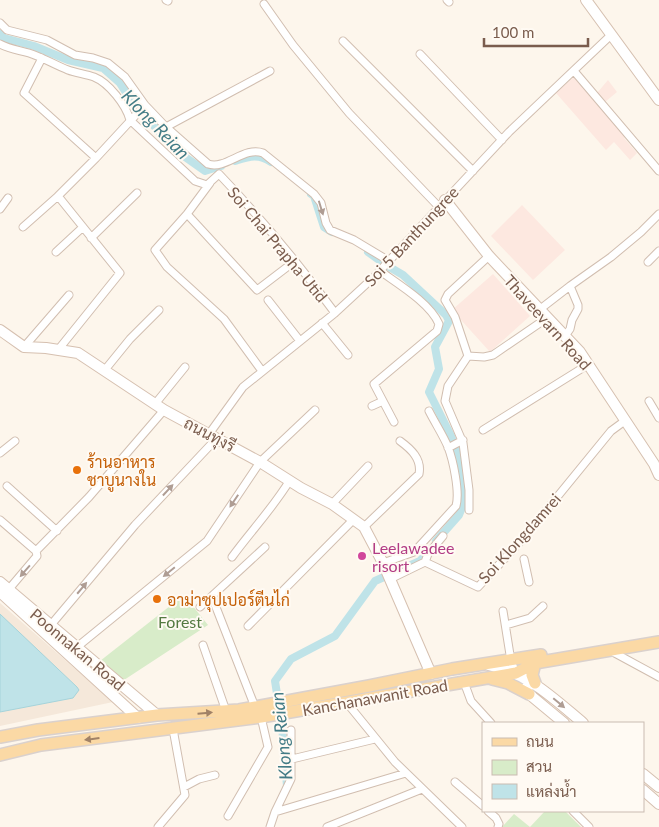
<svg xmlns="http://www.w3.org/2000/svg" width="659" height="827" font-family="Lato,Sarabun,sans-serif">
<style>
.residential{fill:#f5e8da}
.commercial{fill:#fde8e0}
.green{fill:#d8ecc9}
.water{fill:#bfe3e8;stroke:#a5d3da}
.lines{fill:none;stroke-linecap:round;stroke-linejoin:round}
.canal{stroke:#bfe3e8;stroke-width:8}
.street-casing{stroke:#d1beb0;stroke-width:9}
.secondary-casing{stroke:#d6c0b0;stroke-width:12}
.primary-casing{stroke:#dad1cd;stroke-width:14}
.street{stroke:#fff;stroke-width:7}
.secondary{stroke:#fff;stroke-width:10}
.primary{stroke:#fbd9a5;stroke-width:11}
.oneway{fill:#af9d94}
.oneway2{fill:#a18267}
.food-dot{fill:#e8710a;stroke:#fffaf3;stroke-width:2}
.hotel-dot{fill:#d1479c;stroke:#fffaf3;stroke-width:2}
.labels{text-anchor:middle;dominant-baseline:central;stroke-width:4;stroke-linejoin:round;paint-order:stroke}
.street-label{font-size:16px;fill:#7a5c4d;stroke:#fffaf3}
.food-label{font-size:16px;fill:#c56008;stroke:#fffaf3;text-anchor:start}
.hotel-label{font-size:16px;fill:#b23c85;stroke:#fffaf3;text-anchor:start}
.park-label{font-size:16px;fill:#537a41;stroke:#fffaf3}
.water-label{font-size:18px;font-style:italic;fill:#437c86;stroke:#fffaf3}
</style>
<rect width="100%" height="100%" fill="#fdf6ec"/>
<path class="residential" d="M0,603l113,99 -113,24z"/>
<path class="commercial" d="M575,76l51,59 -2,3 13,15 -7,7 -16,-18 -8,8 -50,-57z
M608,80l9,12 -12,10 -8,-9z
M522,205l43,45 -32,30 -42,-44z
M493,274l37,42 -40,36 -38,-42z"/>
<path class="green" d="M184,595l24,30 -84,55 -24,-19z
M545,811h20l16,16h-79l12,-13 16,13z"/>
<path class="water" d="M0,614l77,73 2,3 -6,8 -73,14z"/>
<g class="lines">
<path class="canal" d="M0,34l4,4 30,8 34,14 35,8 17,15 12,19 46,50 27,19 16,-5
M235,161c13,-4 23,-8 36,1
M311,194l3,2 10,31 8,5
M368,252l18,13 17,10 43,40 3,6 -14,26 4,22 -10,23 22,44 6,17 6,52 -4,10 -23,26
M286,789l1,-3 -5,-60 -7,-45 16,-22 44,-23 40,-55 45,-20 9,-11"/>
<defs>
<path id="street" d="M166,0l2,1
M447,0l2,2
M264,4l29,41 56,68 90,94
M0,23l7,7 40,10 28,15 18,3 15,5 17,14 20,28 21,22 42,37c18,6 36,-18 55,-11l51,41 7,9 5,20 4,7 24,10 35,21
M343,41l130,130
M0,44c9,5 19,6 29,9 13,4 26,12 39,17 8,3 17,4 26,7 15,6 32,28 36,43
M420,54l82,86
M42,58l-18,35 72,65
M574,71l85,100
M130,120l65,61 12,4 12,-11c42,44 80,90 116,139
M166,127l104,-56
M210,183l-23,31 -32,36 12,17 57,52 38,52
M0,209l8,-11
M187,214l70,76 38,-29
M23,227l35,-31
M91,238l46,-45
M56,252l27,-25
M648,262l11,-11
M380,271c18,13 50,32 59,53l-2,7 -63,53 20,38
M268,300l32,41
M539,310l31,-24
M322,323l26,32
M565,336l5,-7 2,-9 6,-11v-4l-8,-19 41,-29 30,-25 18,-18
M24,347l45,-52
M58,350l62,-77 -62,-77 38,-38 49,-53
M468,356l16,1 9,-2 54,-37
M104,371l26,-32 29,-29
M649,401l10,17
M155,404l30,-37
M372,406l11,-5
M483,430l106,-66
M209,434l34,-47 92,-74 39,-36 135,-145 102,-97
M448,448l15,-8
M0,453l15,-12
M7,486l50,45
M332,504l36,-38
M469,510v-20l-6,-47 -18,-42 3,-15 20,-30 -13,-39 -10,-17 3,-6 41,-38
M0,520l36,31
M364,527l55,-53c3,-15 -8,-25 -19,-33
M232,557c19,-26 41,-49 58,-77
M524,559l5,23
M425,562l3,-8 15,-18
M383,563l31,-11 42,-46c4,-14 -3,-46 -8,-59 -5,-12 -13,-24 -19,-36
M390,579l35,-17 53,25 44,-47 89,-109 15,-11
M9,589l28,-33 -1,-5 53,-54 75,-87
M212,597l43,110
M200,607l65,-60
M503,611l8,50 5,12
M506,625l24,-7 13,-12
M50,626l85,-101 82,-87
M248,626l105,-106
M203,645l23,66
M77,647l130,-106 53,-79 55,-52
M611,651l48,26
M464,682l7,19 20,22
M347,703l48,59 67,65
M291,730v49l-16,33 131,-39
M292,759l83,-20
M455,782l28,24
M184,787l15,-8 16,-4
M488,811l8,7 3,6 -1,3
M573,811l16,16
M228,816l40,-69 -7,-30
M158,827l27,-32 -12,-66
M270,827l5,-15
M327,827l95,-38"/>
<path id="secondary" d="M586,0l73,100
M445,200l44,56 91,96 74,112 5,11
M0,330l24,17 22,1 32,5 86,57 96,52 41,26 31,16 32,23 19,36 48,111
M0,582l157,133
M0,592l138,126
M489,665c39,8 64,33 94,58
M526,688l3,6 35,29
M643,774l16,13
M643,790l16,14"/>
<path id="primary" d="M535,663l-3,12 3,8
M492,679l16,4 21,11
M0,737l38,-7 119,-15 82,-5 130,-24 83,-17 89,-14
M0,755l41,-10 220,-28 255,-44 19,-10 124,-21"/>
</defs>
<use href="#street" class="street-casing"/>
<use href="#secondary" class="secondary-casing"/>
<use href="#primary" class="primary-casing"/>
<use href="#street" class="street"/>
<use href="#secondary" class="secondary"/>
<use href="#primary" class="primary"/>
</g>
<defs><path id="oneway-solid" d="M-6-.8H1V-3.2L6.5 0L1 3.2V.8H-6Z" transform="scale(1.25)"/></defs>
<g class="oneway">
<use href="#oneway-solid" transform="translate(321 208) rotate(73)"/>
<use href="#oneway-solid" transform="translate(168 490) rotate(-47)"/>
<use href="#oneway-solid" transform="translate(234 501) rotate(124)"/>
<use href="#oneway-solid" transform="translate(25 571) rotate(131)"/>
<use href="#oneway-solid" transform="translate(169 572) rotate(141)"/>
<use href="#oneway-solid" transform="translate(82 588) rotate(-50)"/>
<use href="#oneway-solid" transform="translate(559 703) rotate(40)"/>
</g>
<g class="oneway2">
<use href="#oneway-solid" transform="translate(205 713) rotate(-5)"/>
<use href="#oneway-solid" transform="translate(92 739) rotate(173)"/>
</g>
<g class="food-dot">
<circle cx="77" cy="470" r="5"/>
<circle cx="157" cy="599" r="5"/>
</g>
<circle class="hotel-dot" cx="362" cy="556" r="5"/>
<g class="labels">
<g class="street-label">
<text transform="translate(411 236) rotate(-47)">Soi 5 Banthungree</text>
<text transform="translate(278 244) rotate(50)">Soi Chai Prapha Utid</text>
<text transform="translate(548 322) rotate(48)">Thaveevarn Road</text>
<text transform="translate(210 434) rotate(28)">ถนนทุ่งรี</text>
<text transform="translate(519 538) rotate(-48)">Soi Klongdamrei</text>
<text transform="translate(78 649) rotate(40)">Poonnakan Road</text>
<text transform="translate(375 697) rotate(-10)">Kanchanawanit Road</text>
</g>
<g class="food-label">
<text x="87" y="461">ร้านอาหาร<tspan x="87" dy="18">ชาบูนางใน</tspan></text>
<text x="167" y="599">อาม่าซุปเปอร์ตีนไก่</text>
</g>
<g class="hotel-label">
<text x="372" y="547">Leelawadee<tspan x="372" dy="18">risort</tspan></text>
</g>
<g class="park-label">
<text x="180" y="621">Forest</text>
</g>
<g class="water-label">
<text transform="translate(156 124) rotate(46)">Klong Reian</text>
<text transform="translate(281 736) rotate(-96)">Klong Reian</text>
</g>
</g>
<rect x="482" y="722" width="162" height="90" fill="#fffaf3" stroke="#cabbb1"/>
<rect x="492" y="738" width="25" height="8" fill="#fbd9a5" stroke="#cabbb1"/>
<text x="526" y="747" font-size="15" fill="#7a5c4d">ถนน</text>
<rect x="492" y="760" width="25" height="15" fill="#d8ecc9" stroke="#cabbb1"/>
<text x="526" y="772" font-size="15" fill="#7a5c4d">สวน</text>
<rect x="492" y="784" width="25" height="15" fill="#bfe3e8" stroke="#cabbb1"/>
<text x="526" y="797" font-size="15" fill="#7a5c4d">แหล่งน้ำ</text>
<path d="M484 38v8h104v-8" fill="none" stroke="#7a5c4d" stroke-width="2.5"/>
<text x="492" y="38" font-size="15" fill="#7a5c4d" stroke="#fffaf3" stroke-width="4" paint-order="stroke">100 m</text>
</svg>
